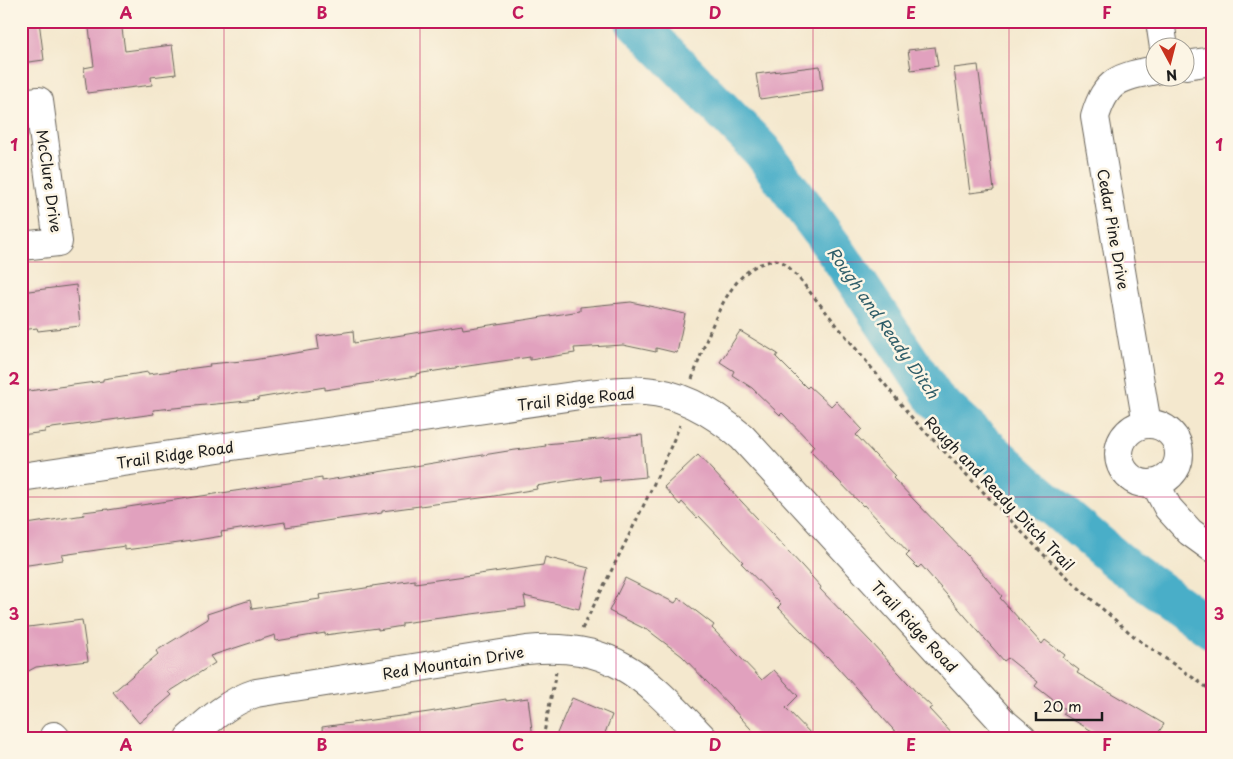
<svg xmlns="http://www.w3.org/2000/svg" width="1233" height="759" font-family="'Playpen Sans',sans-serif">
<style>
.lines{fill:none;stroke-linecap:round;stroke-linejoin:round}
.river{stroke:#49aec8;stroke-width:40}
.building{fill:#e1a1be}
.minor-casing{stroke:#68635a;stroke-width:30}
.path{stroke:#68635a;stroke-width:3;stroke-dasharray:4 4;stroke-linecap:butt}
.minor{stroke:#fff;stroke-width:28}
.grid{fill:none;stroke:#c2185b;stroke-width:1;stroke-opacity:0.55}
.labels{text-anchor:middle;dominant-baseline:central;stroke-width:5;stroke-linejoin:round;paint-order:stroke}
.street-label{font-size:15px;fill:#1c1c1c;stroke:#fcf5e5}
.water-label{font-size:16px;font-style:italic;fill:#305e69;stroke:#fcf5e5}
.neatline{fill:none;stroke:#c2185b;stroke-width:2}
.grid-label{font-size:16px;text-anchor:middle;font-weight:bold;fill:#c2185b}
</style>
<rect width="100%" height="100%" fill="#fcf5e5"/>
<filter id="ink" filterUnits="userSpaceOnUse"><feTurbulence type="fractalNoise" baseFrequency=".02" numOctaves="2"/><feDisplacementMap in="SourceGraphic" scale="10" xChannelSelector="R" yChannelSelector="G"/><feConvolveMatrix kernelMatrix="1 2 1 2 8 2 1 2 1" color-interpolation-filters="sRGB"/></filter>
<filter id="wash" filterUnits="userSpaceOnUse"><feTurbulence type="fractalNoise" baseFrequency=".0096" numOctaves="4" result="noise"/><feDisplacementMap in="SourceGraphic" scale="20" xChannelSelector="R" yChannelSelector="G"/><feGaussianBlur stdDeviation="1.12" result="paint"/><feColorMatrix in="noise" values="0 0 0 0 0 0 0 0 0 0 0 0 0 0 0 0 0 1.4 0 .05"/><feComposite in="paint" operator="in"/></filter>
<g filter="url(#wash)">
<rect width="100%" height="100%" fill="#f4e8ce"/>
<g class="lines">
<path class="river" d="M635,21l127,130 76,103 97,145 90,83 94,80 93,67"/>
</g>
<g id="blocks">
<path class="building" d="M21,21h18l5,39 -23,3z
M88,21h33l4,30 47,-6 4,29 -25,3 1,8 -65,8 -3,-25 10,-2z
M935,47l3,19 -27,4 -3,-20z
M978,65l16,125 -24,3 -16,-125z
M820,66l3,24 -63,9 -4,-25z
M76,285l4,41 -42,5 -1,-3 -16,2v-38z
M631,302l54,12 -8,39 -21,-5v4l-33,-7 -49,3 1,5 -45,7v-3l-62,9 -52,8v2l-91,14v-3l-67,11v2l-105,10 1,4 -109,15v3l-24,3v-43l82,-11v-2l45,-7v2l62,-8 -1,-2 44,-4 66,-11 -2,-13 36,-5 1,12 108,-18 1,4 61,-9 56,-9v-4z
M740,331l38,23 -2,3 31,31 2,-2 22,20 5,-5 26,28 -6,6 39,41 -2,2 74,77 35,41 -2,2 42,46 3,-4 20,15 -2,3 16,12 -2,3 87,51 -9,14h-51l-41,-24 3,-4 -31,-24 3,-4 -30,-24 -4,3 -83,-96 -3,3 -12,-12 3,-3 -45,-48 -1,1 -53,-55 4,-5 -32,-33 -2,2 -28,-27 -20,-13 2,-4 -14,-9z
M642,435l4,42 -46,4v-5l-64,10 1,3 -49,8 -106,14v2l-43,6 -53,8 -1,-5 -64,10 1,4 -43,7 -54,7v-4l-63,9 1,5 -42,6v-41l63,-10 -1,-3 25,-3v1l214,-32v3l186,-30 38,-5 -1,-2z
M698,455l104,111 19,21 -1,2 52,54 45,50 15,14 -3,2 27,29h-55l-73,-81 -1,1 -49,-51 3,-3 -40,-41 2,-1 -44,-46 -2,2 -15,-16 -2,3 -16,-18z
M545,557l44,11 -10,41 -55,-13 2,11 -124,16v3l-24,4v-2l-53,7v-2l-49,8 -1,-6 -65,21 5,7 -46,29 3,3 -33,28 -26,-31 45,-38 -2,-3 52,-32 -1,-5 43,-14 2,9 68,-10 -1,-4 53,-8v-1l43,-6v3l128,-18z
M625,578l50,25 4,-5 35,27 -2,3 50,52 12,-10 24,26 -12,12 29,30h-56l-27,-30 -50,-52 -33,-25 -40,-20z
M82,620l6,41 -52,6 -15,8v-47z
M528,698l5,40h-210l-1,-11 107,-15 77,-13v2z
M572,698l40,17 -9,23h-48z"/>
</g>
</g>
<g filter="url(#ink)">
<use href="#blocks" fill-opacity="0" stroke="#68635a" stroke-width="1"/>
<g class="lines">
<defs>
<path id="minor" d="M1160,21l4,27
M1186,65l26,-4
M21,103l18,-2 19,141 -37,4
M1147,424l-52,-307c11,-37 24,-40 61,-47
M1119 454a30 30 0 1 1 60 0a30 30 0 1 1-60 0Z
M21,477l566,-83c20,-1 39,-5 58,-3 36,2 70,23 97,46l260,284 20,17
M1155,483l13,25 22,24 22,16
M54,736l2,2
M189,738c20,-18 41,-37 67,-45l271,-43c88,-9 120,30 176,88"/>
</defs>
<use href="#minor" class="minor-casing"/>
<path class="path" d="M692,379c14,-35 33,-108 75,-117 5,-2 10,-3 15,0 7,4 14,13 19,19l112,138 130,135 40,38 53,46 76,53
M582,629c34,-68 69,-135 98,-204
M543,738l13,-66"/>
<use href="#minor" class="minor"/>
</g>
</g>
<path class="grid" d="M224,21v717M420,21v717M616,21v717M813,21v717M1009,21v717M21,262h1191M21,497h1191"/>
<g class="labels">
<g class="street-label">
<text transform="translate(50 181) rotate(82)">McClure Drive</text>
<text transform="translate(1114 229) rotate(80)">Cedar Pine Drive</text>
<text transform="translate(576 398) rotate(-6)">Trail Ridge Road</text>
<text transform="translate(175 454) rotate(-8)">Trail Ridge Road</text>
<text transform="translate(1000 493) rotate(46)">Rough and Ready Ditch Trail</text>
<text transform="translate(915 626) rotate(47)">Trail Ridge Road</text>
<text transform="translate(453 662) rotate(-9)">Red Mountain Drive</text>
</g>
<g class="water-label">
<text transform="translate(884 322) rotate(55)">Rough and Ready Ditch</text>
</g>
</g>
<rect width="1233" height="759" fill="none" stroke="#fcf5e5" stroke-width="55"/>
<g transform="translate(1170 62) rotate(173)"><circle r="24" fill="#fcf5e5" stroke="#a29e95"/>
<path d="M0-4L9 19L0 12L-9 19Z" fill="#c8321e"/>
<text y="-8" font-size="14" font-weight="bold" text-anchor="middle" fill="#1c1c1c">N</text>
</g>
<path d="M1036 712v8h66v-8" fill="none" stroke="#1c1c1c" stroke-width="2.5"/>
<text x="1043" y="712" font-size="15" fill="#1c1c1c" stroke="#fcf5e5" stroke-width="4" paint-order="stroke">20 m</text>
<rect x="28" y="28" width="1178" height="704" class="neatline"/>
<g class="grid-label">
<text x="126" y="19">A</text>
<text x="322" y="19">B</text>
<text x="518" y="19">C</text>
<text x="715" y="19">D</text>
<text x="911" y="19">E</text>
<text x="1107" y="19">F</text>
<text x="14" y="151">1</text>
<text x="1219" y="151">1</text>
<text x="14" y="385">2</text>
<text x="1219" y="385">2</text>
<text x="14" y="620">3</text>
<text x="1219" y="620">3</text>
<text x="126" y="751">A</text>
<text x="322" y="751">B</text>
<text x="518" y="751">C</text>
<text x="715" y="751">D</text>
<text x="911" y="751">E</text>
<text x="1107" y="751">F</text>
</g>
</svg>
